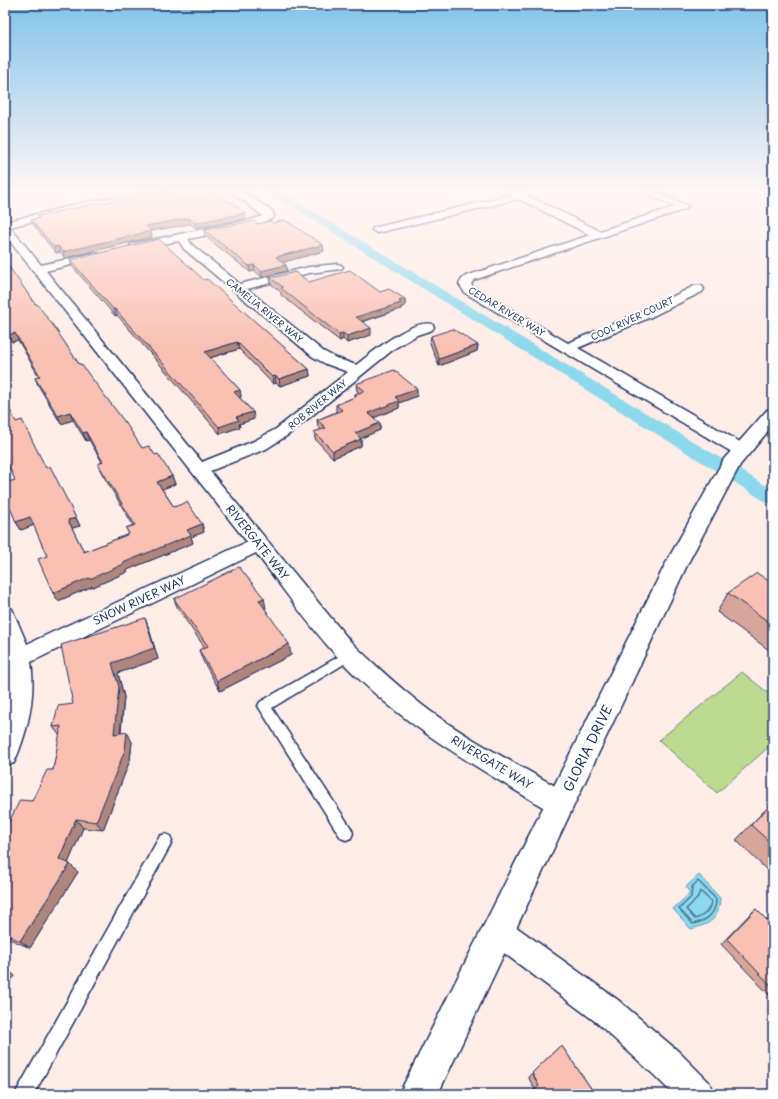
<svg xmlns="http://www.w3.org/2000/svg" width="778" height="1099" font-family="'Playpen Sans',sans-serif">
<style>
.green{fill:#bcda92;stroke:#6c8478}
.water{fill:#8cd9ec;stroke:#5f95b3}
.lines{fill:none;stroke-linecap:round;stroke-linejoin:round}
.shore{stroke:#487397;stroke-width:1.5}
.canal{fill:#8cd9ec;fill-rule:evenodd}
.lane-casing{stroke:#1b2f5e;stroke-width:3}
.street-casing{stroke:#1b2f5e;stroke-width:3}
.secondary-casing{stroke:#1b2f5e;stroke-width:3}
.lane{fill:#fff;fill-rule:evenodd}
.street{fill:#fff;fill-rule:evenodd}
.secondary{fill:#fff;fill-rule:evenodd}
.wall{fill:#d7a59a;stroke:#1b2f5e}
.shaded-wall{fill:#af867d;stroke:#1b2f5e}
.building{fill:#fac0b3;stroke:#1b2f5e}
.labels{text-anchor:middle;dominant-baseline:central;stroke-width:4;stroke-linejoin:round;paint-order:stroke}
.far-street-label{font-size:9px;fill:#1b2f5e;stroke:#fff}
.street-label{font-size:11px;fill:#1b2f5e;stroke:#fff}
.near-street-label{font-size:13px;fill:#1b2f5e;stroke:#fff}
</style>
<rect width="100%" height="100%" fill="#feece8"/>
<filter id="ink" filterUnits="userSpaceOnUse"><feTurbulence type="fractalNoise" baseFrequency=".025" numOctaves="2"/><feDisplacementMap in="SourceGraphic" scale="8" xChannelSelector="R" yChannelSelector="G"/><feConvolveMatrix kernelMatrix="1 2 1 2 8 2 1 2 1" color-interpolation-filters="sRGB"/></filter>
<g filter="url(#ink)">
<path class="green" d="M742,672l31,25v46l-56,50 -58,-53z"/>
<path class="water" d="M699,875l21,23c-1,21 -9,26 -29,31l-18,-20 17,-16 -4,-6z"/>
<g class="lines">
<path class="shore" d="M698,881l18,18c0,15 -9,22 -23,25l-14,-15 12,-12 1,-10z
M700,891l11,10c-1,10 -7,15 -16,18l-9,-10 11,-10z"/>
<path class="canal" d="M268,192h13l492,298v14l-7,-2z"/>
<defs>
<path id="lane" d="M350,650l4,2 2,3 -2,3 -82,50 79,120 2,5 -2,5 -5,2 -5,-2 -83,-132 2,-4z
M165,834l5,2 2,5 -2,5 -136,248h-19l145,-258z"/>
<path id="street" d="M148,192h23l-4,3 -85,14 -72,18 31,38 54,-12 4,1 2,2 -2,2 -53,13 156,191 52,-21 22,-12 72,-57 -22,-8 -13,-7 -129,-108 -5,-8 -44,8 -4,-1 -1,-2 1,-2 123,-25 9,-3 -31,-24h11l29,19 2,5 -1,2 -16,7 -69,14 4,6 48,39 69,-17 28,-3 4,1 2,2 -2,2 -32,4 -62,16 76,62 13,7 20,7c16,-12 55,-46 76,-41l2,3 -2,3 -15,5 -22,13 -107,87 -22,14 -56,22 140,170c25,24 52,49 80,70 44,32 93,56 139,83l4,9 -4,9 -9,4 -9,-4c-77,-47 -156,-90 -217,-159 -28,-31 -52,-66 -78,-100l-225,109c5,35 -3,69 -17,101l-9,3v-47l5,-38 -2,-25 -3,-14v-35l7,2 15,35 220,-102 -242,-307v-13l77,-19z
M508,192h12l80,39 74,-24 -30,-15h13l29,13 2,2 -2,2 -212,71 -3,4 2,3 95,56 75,-32 51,-25h8l2,3 -2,3 -51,25 -73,31 169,98 2,4 -2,4 -6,1 -6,-1 -270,-161 -6,-9 3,-5 4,-3 124,-41 -71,-36 -142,34 -5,-3 1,-2 138,-33z
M498,916l10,5 110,79 60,51 31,31 5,12h-41l-19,-19 -58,-53 -108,-81 -5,-10 5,-10z"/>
<path id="secondary" d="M773,409v16l-33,40 -51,96 -251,533h-39l268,-533 57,-102 43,-49z"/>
</defs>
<use href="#lane" class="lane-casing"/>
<use href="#street" class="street-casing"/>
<use href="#secondary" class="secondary-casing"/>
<use href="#lane" class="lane"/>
<use href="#street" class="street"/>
<use href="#secondary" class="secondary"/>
</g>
<path class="wall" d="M228,202l17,17 -49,9 -6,-4 -39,7 1,6 -87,21 -5,-6 -4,1 -22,-27 -3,-6 7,-2 -1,-2z
M273,223l51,28 -42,11 4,3 1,6 -25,6 -7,-6 -5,1 -45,-36 -1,-6 53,-6z
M70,260l134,20 105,89 1,7 -30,10 -4,-3 -3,1 -34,-35 -29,9 30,32 1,7h-2l14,15 1,7 -15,5 1,3 -20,7 -103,-119 -2,1 -43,-50z
M5,261l30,43 44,60 63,84 13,7 17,21 3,8 -13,5 12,18 28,17 2,8 -13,5 2,6 -66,27v2l-34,15v-1l-35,15 -5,-8 -6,-37 -13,-31 -13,5 -5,-8 -1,-42 1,-58 30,46 30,50 4,8 -8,2 12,24 45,-18 -3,-6 7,-3 -32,-53 -3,-8 4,-2 -13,-22 -3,1 -13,-21 -12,4 -23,-39 -3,-7 4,-1 -21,-37 -6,2 -7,-11z
M270,278l39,4 71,10 25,7v7l-4,1v2l-39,13 9,13 -24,8 -4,-4 -3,2 -17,-13 -42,-33v-3l-10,-8z
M431,336l47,9 -1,6 -38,15 -9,-23z
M356,384l61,12 -18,7v5l-26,10 7,5v7l-19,8v8l-28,12 -18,-19 -1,-7 7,-2 -3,-3 -1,-7 19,-8v-7l19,-8v-3l4,-1 -2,-2z
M773,584v69l-56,-41 11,-19z
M174,599l92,9 -1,1 26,46 -71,36 -17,-30 -4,-11 6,-2 -27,-39z
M145,618l4,11 9,30 -40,14 6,24 -3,36 11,9 -2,18 -27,70 -20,-2 -15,35 2,1 8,8 -48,76 -25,-11v-107l27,-29 21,-31 7,-34 -7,-9 20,-23z
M773,802v74l-37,-36z
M756,909l17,17v73l-52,-55 29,-30z
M561,1045l34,49h-65l5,-5 -7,-12z"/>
<path class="shaded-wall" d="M245,213v6l-49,9 -1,-5z
M189,218l1,6 -39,7 1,6 -87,21 -2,-6 83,-26z
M323,245l1,6 -47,13 -1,-7z
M58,246l2,6 -4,1 -2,-6z
M254,265l1,6 -5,1 -1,-6z
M286,265l1,6 -25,6 -1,-6z
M405,299v7l-4,1v2l-45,14v-6z
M113,309h2l2,6 -2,1z
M371,328v7l-24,8v-7z
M15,333l3,7 -6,2 -4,-7z
M343,333v6l-3,2 -1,-7z
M237,342l2,7 -33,10 -1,-7z
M478,345l-1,6 -38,15v-7z
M309,369l1,7 -30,10 -1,-7z
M275,376l1,7 -3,1 -1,-7z
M417,389v7l-18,7v5l-31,12v-7l27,-16z
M240,390l1,7 -6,2 -1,-7z
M70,412l3,8 -12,4 -3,-8z
M253,412l1,7 -15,5 1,3 -20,7 -1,-7 17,-10z
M380,423v7l-25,11v-8z
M86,432l3,8 -3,1 -3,-8z
M361,439v7l-28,12v-7z
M172,476l3,8 -15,6 -3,-8z
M30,517l4,8 -13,5 -5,-8z
M76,518l4,8 -8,2 -4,-8z
M202,524l2,8 -13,5 2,6 -66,27v2l-34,15v-1l-35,15 -5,-8 70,-30 64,-33z
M264,598l2,10 -5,3 -2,-11z
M145,618l4,11 9,30 -40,14 6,24 -5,46 -5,-9 -2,-71z
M289,644l2,11 -71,36 -3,-10z
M127,732l5,10 -2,18 -27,70 -7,-8z
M76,819l7,9 -17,40 -7,-9z
M70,864l8,8 -48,76 -10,-7z
M5,967l10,9 -10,12z"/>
<path class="building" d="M165,192h54l9,10h3l14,11 -50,10 -6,-5 -43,8 5,5 -88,21 -5,-6 -4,1 -23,-27 8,-2 -2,-2 52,-11z
M285,220l38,25 -47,12 10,8 -25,6 -7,-6 -5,1 -45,-36 50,-9 3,3 13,-3 3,2z
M159,239l45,41 3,-1 102,90 -30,10 -4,-3 -3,1 -35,-35 -32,10 35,38 -6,2 19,20 -17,5 3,3 -20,7 -104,-118h-2l-43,-49z
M5,261l30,43h2l18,24 24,36h2l46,61 15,23 7,-2 6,9 3,-1 14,22 -15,6 17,25 13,-5 15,22 -15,6 4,5 -68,28 1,1 -34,15 -1,-1 -36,15 -15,-34 9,-3 -17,-39 -14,5 -11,-27v-12l10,-3 -10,-22v-58l11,22 6,-2 24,48 4,-2 26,52 -8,2 16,32 45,-18 -3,-6 9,-3 -37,-61 5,-2 -17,-30 -3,1 -13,-21 -12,4 -23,-38 5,-2 -25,-43 -7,2 -3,-6z
M350,270l30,22 9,-3 16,10 -6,2 2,2 -45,14 15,11 -24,8 -4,-3 -4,1 -17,-13 -41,-33 2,-1 -13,-9 25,-6 14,10z
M453,329l25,16 -39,14 -8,-23z
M394,370l23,19 -22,8 4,4 -31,12 12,10 -25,10 6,6 -28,12 -19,-19 12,-4 -9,-8 25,-10 -6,-5 21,-9 -2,-2 10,-3 -9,-7z
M239,567l25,31 -5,2 30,44 -72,37 -18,-31 9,-4 -34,-47z
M757,573l16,11v41l-45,-32z
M145,618l9,30 -42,15 7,24 -5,47 13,-2 -2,18 -29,72 -20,-3 -17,40 11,5 -50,77 -15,-7v-104l15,-30 12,1 15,-31h6l8,-44 -8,1 5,-21 15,-2 -12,-59z
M773,802v43l-22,-20z
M756,909l17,17v62l-46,-49z
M561,1045l34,49h-64l8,-8 -7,-13z"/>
</g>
<linearGradient id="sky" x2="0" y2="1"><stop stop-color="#83c3ea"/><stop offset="0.55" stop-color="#fff6f5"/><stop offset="1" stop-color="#fff6f5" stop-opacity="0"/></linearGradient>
<rect width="778" height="346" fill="url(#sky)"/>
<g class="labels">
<g class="far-street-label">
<text transform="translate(265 310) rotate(39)">CAMELIA RIVER WAY</text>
<text transform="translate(507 311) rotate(31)">CEDAR RIVER WAY</text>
<text transform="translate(632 318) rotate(-25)">COOL RIVER COURT</text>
<text transform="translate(317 404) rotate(-39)">ROB RIVER WAY</text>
</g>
<g class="street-label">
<text transform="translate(258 542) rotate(51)">RIVERGATE WAY</text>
<text transform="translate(139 600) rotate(-25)">SNOW RIVER WAY</text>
<text transform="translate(492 762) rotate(31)">RIVERGATE WAY</text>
</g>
<g class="near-street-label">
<text transform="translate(587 748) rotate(-64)">GLORIA DRIVE</text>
</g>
</g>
<rect width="778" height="1099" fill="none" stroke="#fff" stroke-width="20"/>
<rect x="10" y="10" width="758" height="1079" fill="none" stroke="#1b2f5e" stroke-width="1.5" filter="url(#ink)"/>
</svg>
